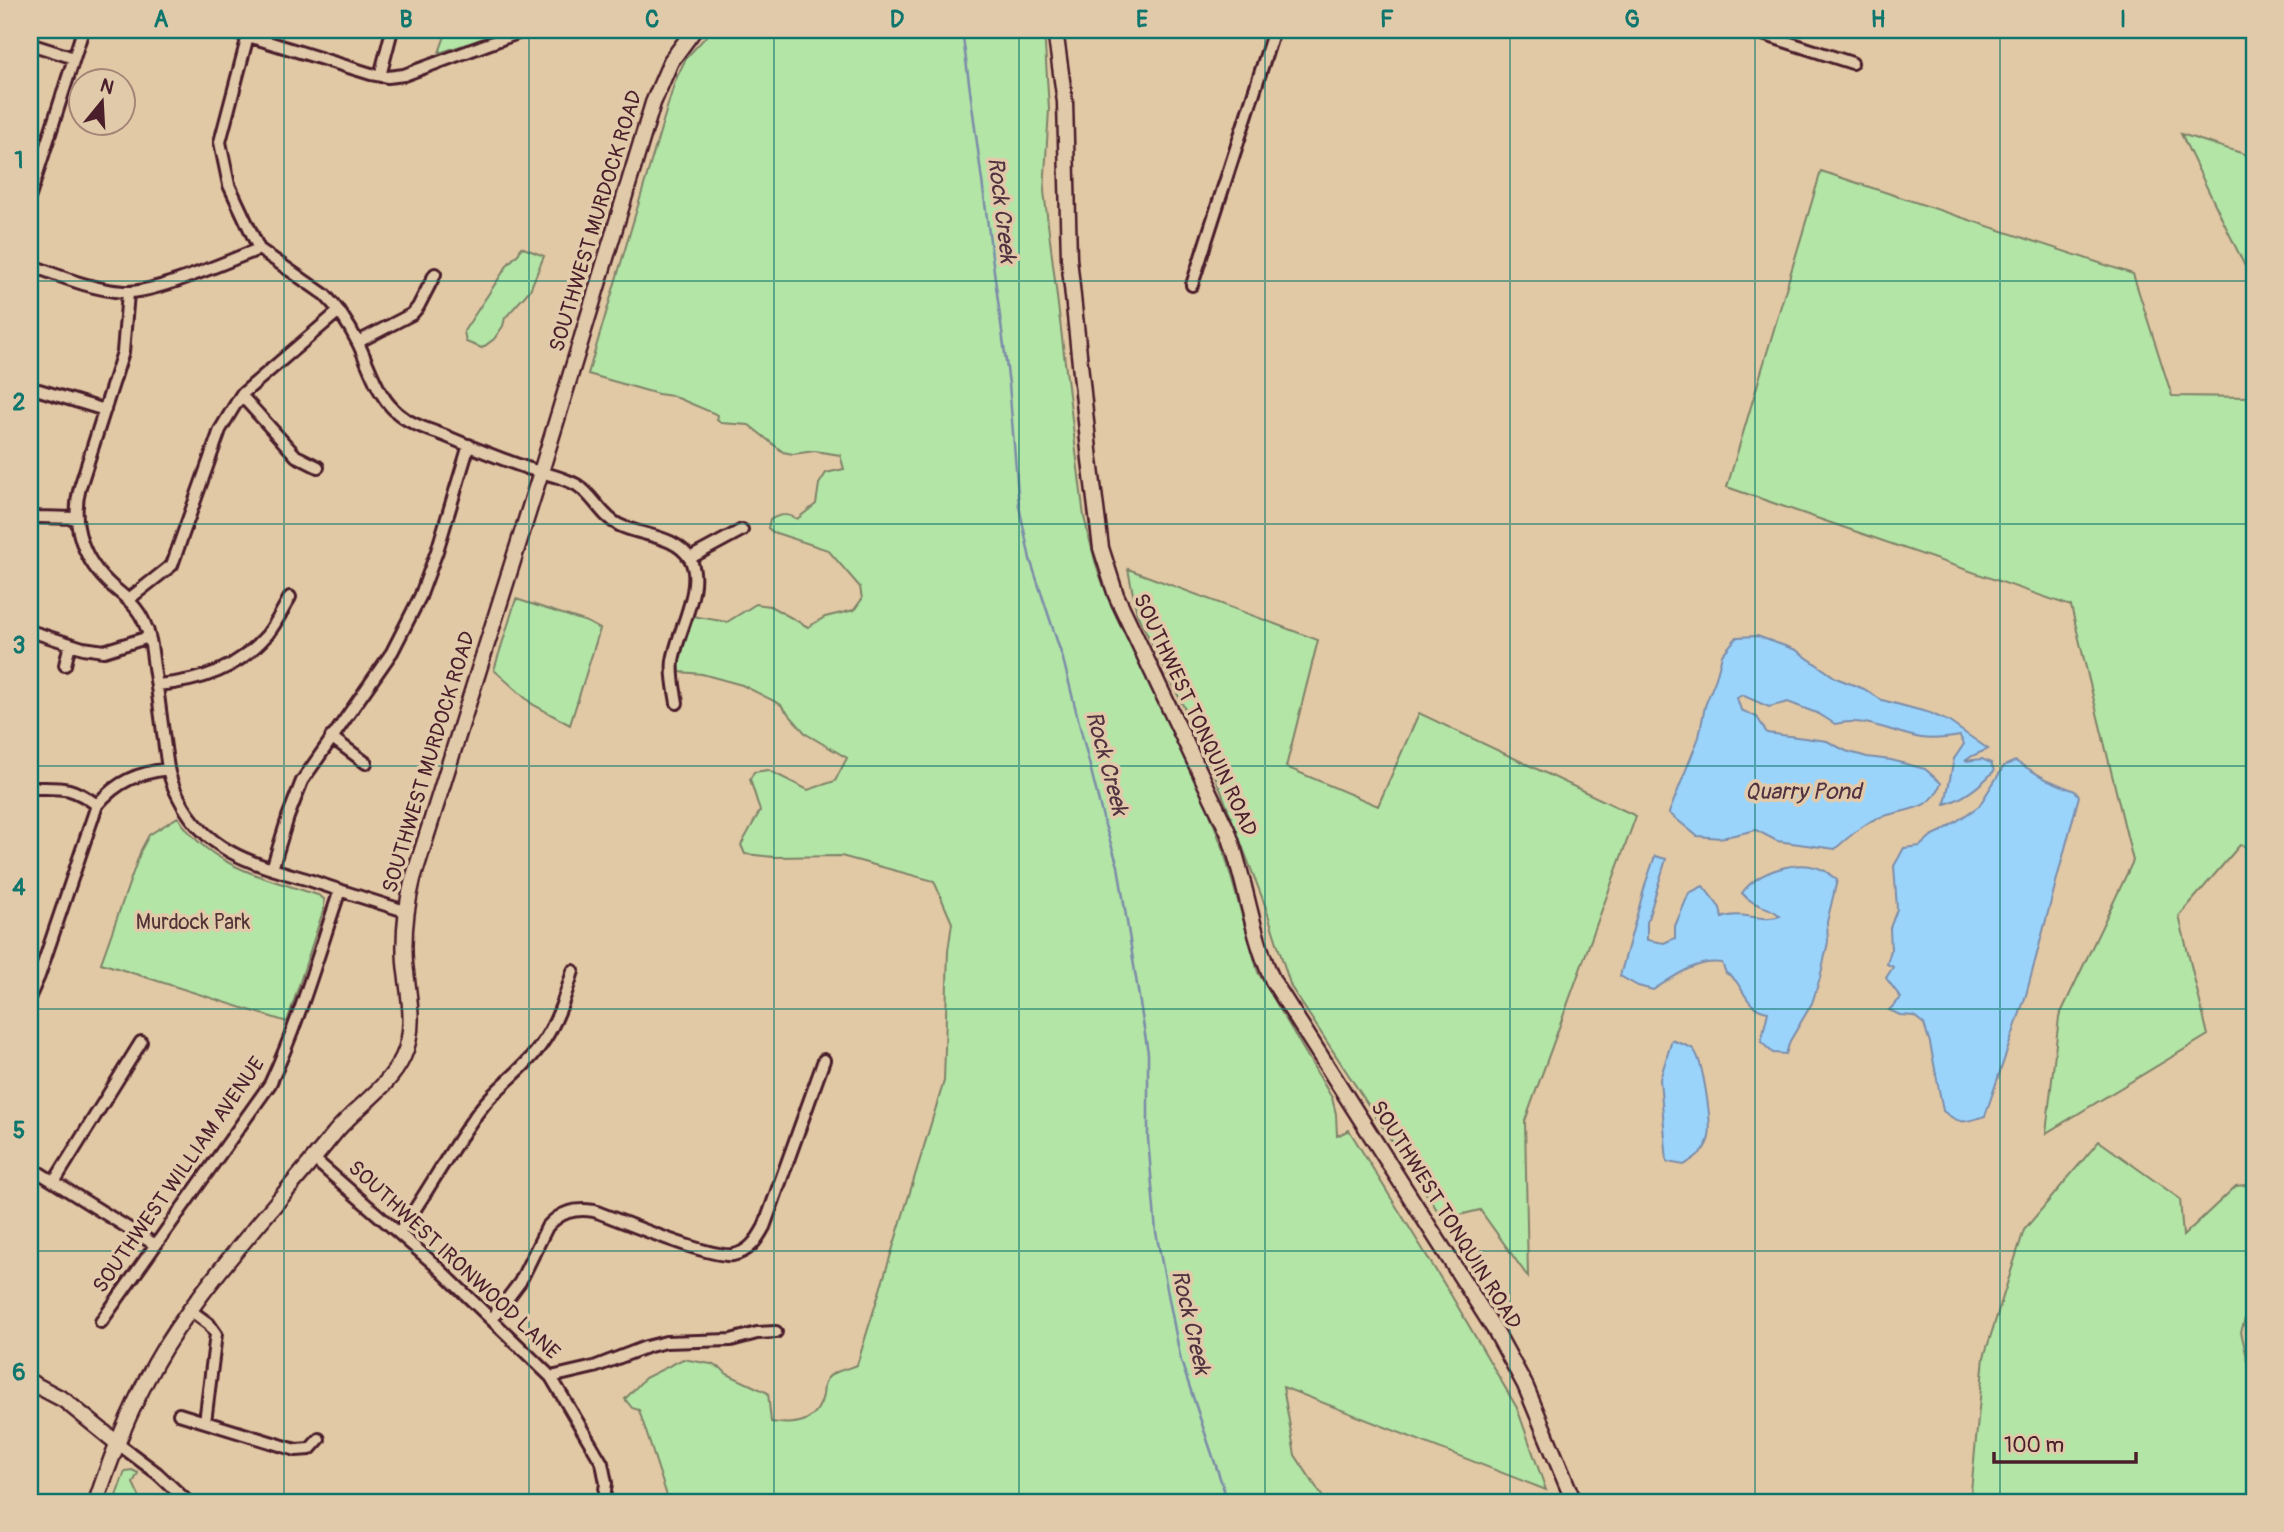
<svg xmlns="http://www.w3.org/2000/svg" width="2284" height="1532" font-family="Pangolin,sans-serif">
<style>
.green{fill:#b3e5a6;stroke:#7e8268;stroke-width:2}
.water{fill:#9bd4fb;stroke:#7b8ca8;stroke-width:2}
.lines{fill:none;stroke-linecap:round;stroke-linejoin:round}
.stream{stroke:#7b8ca8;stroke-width:2.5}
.street-casing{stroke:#4a1f2b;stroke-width:16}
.secondary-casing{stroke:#4a1f2b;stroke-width:19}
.street{stroke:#e1caaa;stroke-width:10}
.secondary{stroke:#e1caaa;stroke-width:14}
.grid{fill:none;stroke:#0f766e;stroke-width:2;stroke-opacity:0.55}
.labels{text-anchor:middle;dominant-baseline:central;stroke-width:7;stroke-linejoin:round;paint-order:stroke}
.street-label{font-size:21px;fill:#4a1f2b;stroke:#e1caaa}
.park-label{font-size:21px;fill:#543337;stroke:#e1caaa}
.water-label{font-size:23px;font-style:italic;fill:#523140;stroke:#e1caaa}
.neatline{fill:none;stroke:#0f766e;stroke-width:2.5}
.grid-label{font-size:23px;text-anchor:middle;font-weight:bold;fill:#0f766e}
</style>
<rect width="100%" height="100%" fill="#e2c9a5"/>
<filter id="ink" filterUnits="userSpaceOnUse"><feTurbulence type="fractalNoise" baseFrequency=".0143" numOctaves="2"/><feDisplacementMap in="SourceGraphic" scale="14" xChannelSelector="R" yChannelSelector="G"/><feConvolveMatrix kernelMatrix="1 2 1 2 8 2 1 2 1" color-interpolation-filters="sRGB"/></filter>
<g filter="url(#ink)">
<path class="green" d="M447,30h38l3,7 -49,16z
M712,30h332l5,79 -5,82 40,326 12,48 14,38 97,202 17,47 34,120 74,126 4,16 1,22 12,-6 102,165 66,113 29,82 -263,-103 12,68 31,47h-657l-30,-92 -7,-2 -7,-9 20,-21 38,-19 28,5 10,4 6,6 41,19 3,29c25,4 46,1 52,-27 1,-6 0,-11 4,-16 5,-8 21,-10 30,-14l87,-284 4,-130 4,-28 -18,-42 -93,-25 -67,1 -29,-3 -4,-9 19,-34 -10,-32 4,-7 14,-2 40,20 27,-9 12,-23 -41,-24 -26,-30 -38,-19 -40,-11 -22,-2 -1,-9 13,-47 35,6 29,-18 14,2 38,21 17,-10 29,-7 8,-11 -2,-12 -32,-37 -55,-18 -5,-4 2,-8c9,-6 17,-7 27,-1l19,-15 3,-20 7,-11 18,-4 -4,-14 -25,-4 -22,3 -10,-2 -34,-27 -28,-2 -4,-3 1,-5 -45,-19 -15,-2 -70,-20 87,-293 11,-23z
M2181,134l73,23v128z
M1821,171l312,103 39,122 82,1v452l-14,-4 -61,71 29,119 -162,98 13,-116 74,-156 -62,-255 -344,-119z
M521,247l23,9 -14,34 -25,28 -2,8 -9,13 -12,9 -16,-6 -2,-11 45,-68 10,-10z
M1128,569l190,71 -32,127 92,39 41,-93 217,103 -111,305 3,156 -48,-67 -37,9 -152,-232 -26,-82 -61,-158 -67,-133z
M516,599l71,23 13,7 -30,96 -38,-21 -38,-34z
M178,817c31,50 88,61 140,78l6,4v9l-37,114 -186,-59 40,-113 8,-15z
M2099,1141l81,58 3,37 53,-50 18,-2v105l-13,43 13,55v115h-284l14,-145 40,-127z
M132,1470l6,3 -5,10 9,19h-28l11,-31z"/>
<path class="water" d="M1757,636l39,14 40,28 28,11 18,11 48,13 18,8 40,28 -16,7 -7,5 17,-2 9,4 3,8c-13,14 -31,28 -49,33l9,-45 10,-15 -4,-8c-12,2 -26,4 -39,2 -29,-5 -56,-22 -86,-14l-16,-10 -31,-12 -19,5 -27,-12 -5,3 4,12 16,7 10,16 60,8 19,10 21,6 24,3 34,9 16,14c-9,32 -45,25 -70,38 -13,8 -25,18 -36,28l-58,-8 -21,-11 -35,8 -24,-2 -28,-23 30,-76 6,-31 11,-28 6,-23 15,-18z
M2015,761l31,18 29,12 4,5 -53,199 -41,121c-21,7 -25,9 -42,-5l-13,-68 -6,-19 -10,-8 -14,-1 -11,-5 12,-12 -15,-20 7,-11 -6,-3 4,-14 -1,-22 7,-19 -3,-43 10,-18 16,-2 11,-10 11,-5 37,-25 25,-40z
M1655,856l11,3 -19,63v18l17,3 11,-5v-12l14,-33 14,-7 17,22 2,10c18,-8 39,5 58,-2 -12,-12 -25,-7 -38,-23 16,-22 56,-35 81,-23 5,2 9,7 14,10l-10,42 1,20 -8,36 -8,25 -22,38 -4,13 -13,-1 -12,-11 7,-30c-26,-4 -23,-30 -42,-39l-4,-10c-26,-4 -48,14 -69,27l-15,-4 -18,-10 26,-94z
M1672,1040c6,3 16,5 21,9 10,9 19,74 16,88 -3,14 -13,20 -25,28l-17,-3 -7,-83z"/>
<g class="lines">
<path class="stream" d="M962,30l47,354 10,122 11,53 33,100 41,163 14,44 30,187v86l8,93 25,129 47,141"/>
<defs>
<path id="street" d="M229,30l142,44 17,3 16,-2 122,-45
M1750,30l102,33
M249,32l-29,110 9,43 30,64
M30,44l44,14
M380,76l12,-46
M30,196l53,-166
M30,265c30,11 62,25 94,27 30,2 104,-31 135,-43l66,46c14,14 24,30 33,48 13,26 20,58 46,75 13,9 30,13 44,19 26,11 53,22 79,31 16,5 36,9 50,17 17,11 25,32 42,40 22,11 57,10 71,34 15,27 -13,73 -17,102 -2,14 2,29 4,42
M1192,285l82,-255
M128,293l-5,59 -43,135c-10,37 3,74 33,100 12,10 24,19 31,35 8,16 8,34 11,52 5,31 8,63 13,94 2,11 6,21 11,30 27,55 76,66 130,82 32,11 64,21 96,31
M358,342l54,-28 6,-7 17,-33
M39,390l66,20
M241,395l55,61 22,11
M30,515l8,2 38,1
M690,558l52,-28
M129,599l43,-34 48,-135 21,-35 98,-84
M30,631l53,17 21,3 45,-14
M65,665l5,-21
M157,685c45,-4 80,-16 110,-50 9,-11 16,-26 23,-38
M331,737l35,26
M30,788c31,0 40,-3 67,17
M272,869l16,-52 14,-36 90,-129 28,-55 17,-46 32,-106
M30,996l9,-20 58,-171c20,-24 41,-32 71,-36
M314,1159l120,105 117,113 51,86 4,20 -2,15 -3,4
M30,1167l124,77
M54,1182l87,-140
M399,1233c29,-41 52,-86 83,-126 17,-22 43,-38 59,-62 16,-22 24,-48 32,-74
M190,1310l19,14 7,10 -11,88
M492,1319l28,-37 27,-55c13,-15 27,-19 47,-16 29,10 114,47 139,44 16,-3 24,-15 31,-28l60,-167
M101,1322l169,-238c29,-62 48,-129 70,-194
M551,1377l43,-10 52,-20 20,-5 65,-2 26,-7 19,-1
M179,1414l117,36 14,-1 9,-10
M117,1443l40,30 31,29"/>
<path id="secondary" d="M1055,30l10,72 4,156 21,202 11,88 15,47 112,237c18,49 23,102 45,149l223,351 29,53 49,117
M30,1382l34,18 53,43
M96,1502c18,-54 39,-106 69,-155 47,-75 112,-142 168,-212 21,-27 55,-46 70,-78 14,-30 5,-63 2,-94 -2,-29 1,-56 8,-84l128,-407 112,-369 18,-42 23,-31"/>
</defs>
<use href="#street" class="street-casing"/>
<use href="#secondary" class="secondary-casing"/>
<use href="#street" class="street"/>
<use href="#secondary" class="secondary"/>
</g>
</g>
<path class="grid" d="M284,30v1472M529,30v1472M774,30v1472M1019,30v1472M1265,30v1472M1510,30v1472M1755,30v1472M2000,30v1472M30,281h2224M30,524h2224M30,766h2224M30,1009h2224M30,1251h2224"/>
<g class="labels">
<g class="street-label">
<text transform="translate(596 221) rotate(-73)">SOUTHWEST MURDOCK ROAD</text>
<text transform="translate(1195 715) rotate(65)">SOUTHWEST TONQUIN ROAD</text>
<text transform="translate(429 762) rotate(-73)">SOUTHWEST MURDOCK ROAD</text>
<text transform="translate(179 1175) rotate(-55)">SOUTHWEST WILLIAM AVENUE</text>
<text transform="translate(1446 1215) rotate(58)">SOUTHWEST TONQUIN ROAD</text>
<text transform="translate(454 1260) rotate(43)">SOUTHWEST IRONWOOD LANE</text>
</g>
<g class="park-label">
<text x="193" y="922">Murdock Park</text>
</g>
<g class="water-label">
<text transform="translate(1002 210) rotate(83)">Rock Creek</text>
<text transform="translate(1107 763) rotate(75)">Rock Creek</text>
<text x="1803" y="791">Quarry Pond</text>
<text transform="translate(1191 1322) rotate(77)">Rock Creek</text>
</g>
</g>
<rect width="2284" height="1532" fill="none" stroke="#e1caaa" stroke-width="77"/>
<g transform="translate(102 102) rotate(18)"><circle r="33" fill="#e1caaa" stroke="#a58677" stroke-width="2"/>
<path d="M0-5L12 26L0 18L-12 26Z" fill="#4a1f2b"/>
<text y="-10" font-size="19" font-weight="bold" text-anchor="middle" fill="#4a1f2b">N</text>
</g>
<path d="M1994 1452v10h142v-10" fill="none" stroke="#4a1f2b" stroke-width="3.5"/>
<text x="2004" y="1452" font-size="21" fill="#4a1f2b" stroke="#e1caaa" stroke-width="5" paint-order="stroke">100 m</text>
<rect x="38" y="38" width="2208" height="1456" class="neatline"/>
<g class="grid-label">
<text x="161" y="27">A</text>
<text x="406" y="27">B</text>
<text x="652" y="27">C</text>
<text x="897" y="27">D</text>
<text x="1142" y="27">E</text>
<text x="1387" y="27">F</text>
<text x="1632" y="27">G</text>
<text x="1878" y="27">H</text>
<text x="2123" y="27">I</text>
<text x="19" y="168">1</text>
<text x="19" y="410">2</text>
<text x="19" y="653">3</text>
<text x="19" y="895">4</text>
<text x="19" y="1138">5</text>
<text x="19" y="1380">6</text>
</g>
</svg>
